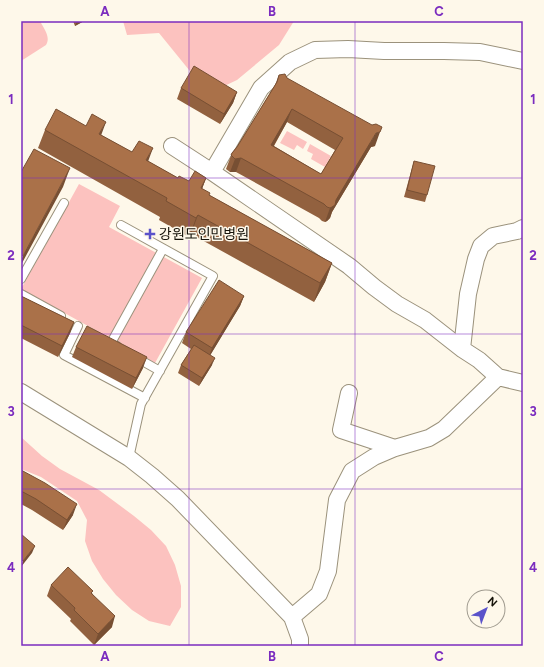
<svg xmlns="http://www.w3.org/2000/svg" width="544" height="667" font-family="Figtree,'Noto Sans KR',sans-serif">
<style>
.green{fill:#fcc2bf}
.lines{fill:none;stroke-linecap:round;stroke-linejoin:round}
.lane-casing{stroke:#9b927c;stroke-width:10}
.street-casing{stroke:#9b927c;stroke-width:18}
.lane{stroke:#fff;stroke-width:8}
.street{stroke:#fff;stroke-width:16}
.wall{fill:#92613f;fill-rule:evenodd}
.shaded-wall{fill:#774f33}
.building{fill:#aa7149;stroke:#774f33;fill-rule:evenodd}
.grid{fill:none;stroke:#7b2cbf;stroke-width:1;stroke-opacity:0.55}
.poi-dot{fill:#5a52ca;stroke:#fef8ea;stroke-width:1.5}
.labels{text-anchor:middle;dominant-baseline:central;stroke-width:3;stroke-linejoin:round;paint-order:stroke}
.poi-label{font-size:14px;fill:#16130a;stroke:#fef8ea;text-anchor:start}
.neatline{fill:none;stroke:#7b2cbf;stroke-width:1.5}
.grid-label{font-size:13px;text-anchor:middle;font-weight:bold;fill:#7b2cbf}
</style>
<rect width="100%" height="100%" fill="#fef8ea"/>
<path class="green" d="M21,21h19c4,8 11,16 6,24l-25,16z
M123,21h171l-15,24 -42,35 -19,9 -20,-8 -39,-48 -32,2z
M287,131l20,11 -4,7 -6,-4 -3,5 -14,-7z
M310,144l21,12 -6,11 -14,-8 2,-5 -6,-3z
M79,184l41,22 -11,21 93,51 -47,85 -134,-74z
M21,437l21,19 18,13 39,21 35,26 17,14 15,16 9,19 6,21v21l-11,19 -21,-5 -17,-11 -16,-15 -13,-16 -11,-18 -7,-20 2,-21 -10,-19 -36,-24 -20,-8z"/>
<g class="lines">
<defs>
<path id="lane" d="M121,225l92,51 -72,128 -12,54
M21,279l43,-76
M21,294l40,22
M78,326l-14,29 81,43
M117,346l-6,-3 52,-94
M137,358l23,13"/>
<path id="street" d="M172,146l40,26 137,94 25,21 23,17 28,16 37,29 17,11 19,17
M212,172l49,-84 29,-26 25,-12 33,-1 36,2h60l36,1 43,9
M462,349l6,-55 8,-35 5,-13 12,-10 24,-5 6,-3
M21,392l108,66 23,18 26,23 114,118
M349,393l-8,37 54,18
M300,646v-7l-8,-22 27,-23 9,-23 9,-71 15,-29 22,-14 21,-9 34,-10 15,-9 54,-52 25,6"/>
</defs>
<use href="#lane" class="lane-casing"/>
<use href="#street" class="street-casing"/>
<use href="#lane" class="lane"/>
<use href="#street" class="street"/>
</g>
<path class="wall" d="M73,21h11l-9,5z
M279,75l8,3 88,68 -4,1 -39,65 -2,6 -3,3 -2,1 -3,-1 -3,-3 -83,-46h-6l-4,-3 6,-16 5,-6 38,-62zM287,122l48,28 -14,24 -47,-28z
M181,88l56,4 -4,11 -13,21 -43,-25z
M45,130l56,5 77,43 11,3 17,-3 -4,11 7,6 123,68 -7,19 -11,20 -123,-68 -2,3 -30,-17 1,-3 -122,-69z
M414,161l13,34 -2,7 -21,-5 8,-29z
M21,296l53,26 -4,11 -12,24 -37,-19z
M244,296l-4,10 -30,49 2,10 -13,21 -21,-13 3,-8 10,-16 -9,-6 4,-11z
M76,347l67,21 -11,21 -60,-32z
M21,470l52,45 -10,15 -31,-20 -11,-6z
M51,585l41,8 20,34 -18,18 -24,-24 1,-2 -24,-23z"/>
<path class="shaded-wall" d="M77,21h7l-9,5z
M237,92l-4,11 -13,21 4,-10z
M292,109l-5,13 -21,37 5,-14z
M106,122l-7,19v-7z
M380,132l-5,14 -4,1 -39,65 -2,6 -3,3 -2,1 5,-14 6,-8 40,-67z
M153,148l-7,19v-7z
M241,158l-5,14h-6l5,-13z
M70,168l-7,19 -42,78v-5l2,-4z
M206,178l-7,19 2,-9z
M198,215l-7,19 -2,3 7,-19z
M332,263l-7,19 -11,20 6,-19z
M244,296l-4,10 -32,53 4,-11z
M74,322l-4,11 -12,24 4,-11z
M147,357l-4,11 -11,21 4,-11z
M215,358l-3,7 -13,21 3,-8z
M77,504l-4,11 -10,15 4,-10z
M35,546l-3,7 -11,14 2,-6z
M115,616l-3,11 -18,18 4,-11z"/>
<path class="building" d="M194,66l43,26 -13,22 -43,-26z
M285,74l2,4 85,47 4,-1 6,3 -2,5 -4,1 -40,67 -1,5 -3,2 -2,1 -3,-1 -3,-3 -83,-46 -6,1 -4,-4 1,-2 5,-6 40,-65 2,-7zM292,109l51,29 -22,36 -50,-29z
M56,109l30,17 6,-12 14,8 -7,12 33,18 7,-11 14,7 -7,12 32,18 1,-2 10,5 6,-10 11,7 -5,10 9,5 -1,2 123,68 -12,20 -122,-68 -2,3 -30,-17 1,-3 -122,-68z
M34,149l36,19 -47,88 -2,-1v-83z
M414,161l21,5 -8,29 -20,-5z
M219,280l25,16 -32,52 -26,-16z
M21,296l53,26 -12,24 -41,-21z
M87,326l60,31 -11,21 -60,-31z
M194,345l21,13 -13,20 -21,-13z
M21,470l24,13 32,21 -10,16 -31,-21 -15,-8z
M21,534l14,12 -12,15 -2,-2z
M68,567l25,24 -2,2 24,23 -17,18 -24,-24 1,-2 -24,-23z"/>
<path class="grid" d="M189,21v625M355,21v625M21,178h502M21,334h502M21,489h502"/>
<path class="poi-dot" d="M148 228h4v4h4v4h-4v4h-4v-4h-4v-4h4z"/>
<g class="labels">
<g class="poi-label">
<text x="159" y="234">강원도인민병원</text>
</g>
</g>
<rect width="544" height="667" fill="none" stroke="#fef8ea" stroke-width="44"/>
<g transform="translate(486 609) rotate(42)"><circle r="19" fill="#fef8ea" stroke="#a19c90"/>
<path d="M0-3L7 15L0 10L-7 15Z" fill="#5a52ca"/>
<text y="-6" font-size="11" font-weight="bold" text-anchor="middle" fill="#16130a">N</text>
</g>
<rect x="22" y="22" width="500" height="623" class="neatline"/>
<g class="grid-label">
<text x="105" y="16">A</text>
<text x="272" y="16">B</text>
<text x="439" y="16">C</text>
<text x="11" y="104">1</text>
<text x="533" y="104">1</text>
<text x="11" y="260">2</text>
<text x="533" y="260">2</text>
<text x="11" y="416">3</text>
<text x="533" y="416">3</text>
<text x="11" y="572">4</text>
<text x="533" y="572">4</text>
<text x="105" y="661">A</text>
<text x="272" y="661">B</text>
<text x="439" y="661">C</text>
</g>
</svg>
